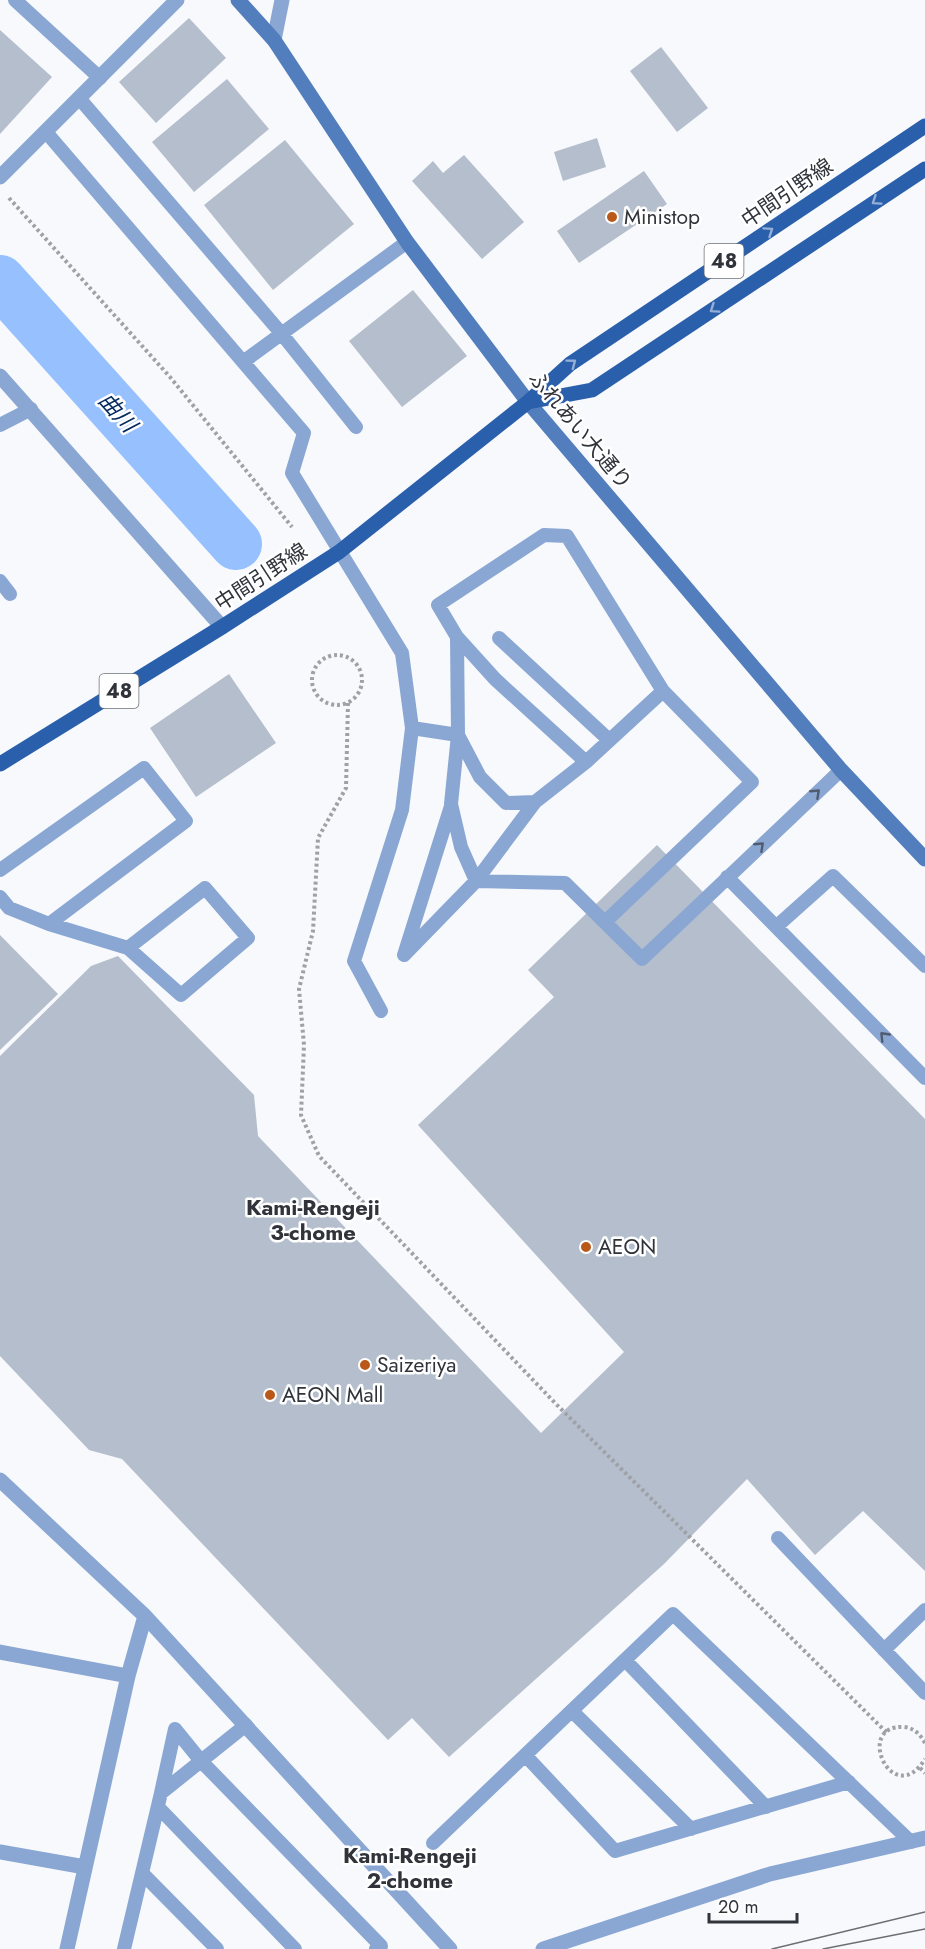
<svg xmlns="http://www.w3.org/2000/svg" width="925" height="1949" font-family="Jost,'Noto Sans JP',sans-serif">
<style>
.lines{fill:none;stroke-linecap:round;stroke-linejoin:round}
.river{stroke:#96c0fe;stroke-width:52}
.building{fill:#b4becc}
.path{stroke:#9ea1a5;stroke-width:4;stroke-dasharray:3 3;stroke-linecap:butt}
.lane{stroke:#8aa7d3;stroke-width:14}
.street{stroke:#8aa7d3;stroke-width:15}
.secondary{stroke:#537ebd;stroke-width:15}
.primary{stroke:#2a5fac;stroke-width:15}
.tram{stroke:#6b6e73;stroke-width:1.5}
.oneway{stroke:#94afd6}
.oneway2{stroke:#505c70}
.poi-dot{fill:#b95819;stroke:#fff;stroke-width:2}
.labels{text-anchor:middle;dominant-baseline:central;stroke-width:5;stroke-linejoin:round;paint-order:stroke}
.shield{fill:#fff;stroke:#6e7175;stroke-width:1.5}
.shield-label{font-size:20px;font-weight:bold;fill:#30343a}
.street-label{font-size:21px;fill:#30343a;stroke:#fff}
.poi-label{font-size:21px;fill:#30343a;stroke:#fff;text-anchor:start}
.water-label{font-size:22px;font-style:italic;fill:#052c61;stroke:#fff}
.neighbourhood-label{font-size:22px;font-weight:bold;fill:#30343a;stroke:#fff}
</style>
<rect width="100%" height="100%" fill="#f7f9fc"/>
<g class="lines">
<path class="river" d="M0,281l236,263"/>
</g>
<path class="building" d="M189,18l37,40 -70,65 -37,-41z
M0,30l52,47 -52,57z
M661,47l47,61 -31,24 -47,-61z
M227,79l42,50 -75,63 -42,-50z
M597,138l9,29 -43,14 -9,-29z
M285,140l69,84 -81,66 -69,-85z
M464,155l60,67 -42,37 -70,-78 21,-20 10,12z
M644,171l23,33 -88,59 -22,-32z
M413,290l54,66 -65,51 -53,-66z
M229,674l47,69 -80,54 -46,-69z
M657,845l268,274v452l-62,-60 -48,44 -68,-76 -83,85 -215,193 -37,-39 -24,22 -266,-281 -33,-9 -89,-94v-300l91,-90 27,-10 136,139 4,41 283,297 83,-81 -206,-227 136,-128 -26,-27z
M0,935l58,59 -58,56z"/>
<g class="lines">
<path class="path" d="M9,198l161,179 122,150
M312 680a25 25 0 1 1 50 0a25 25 0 1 1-50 0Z
M348,703l-2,85 -28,50 -5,93 -14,58 5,56 -3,70 18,41 237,248 331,329
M925,1743c-5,-9 -11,-15 -21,-16 -51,-3 -11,84 21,32
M920,1768l5,5"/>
<path class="lane" d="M15,0l85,78
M79,98l202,235 75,94
M46,132l258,301 -12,40 110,180 10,75 -10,82 -48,151 27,50
M243,362l164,-120
M0,425l31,-16
M0,581l10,13
M457,637l38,42 91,83
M499,638l109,101
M412,728l46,7 -7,69 10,43 15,34 89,2 77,76 199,-189
M535,802l-29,1 -26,-26 -22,-42 -1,-98 -19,-32 106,-70 23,1 96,155 89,91 -147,140
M451,806l-47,149 72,-74 59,-79 51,-40 77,-71
M0,870l144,-102 42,53 -137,103
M727,877l198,201
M0,897l9,11 40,16 79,24 53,47 67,-57 -43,-50 -77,60
M777,926l56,-50 92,90
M778,1538l147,155
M884,1650l41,-40
M625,1660l141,147
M572,1711l119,118
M525,1755l90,96 234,-69
M161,1793l14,-64 26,32 180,185 -5,3
M158,1807l137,142
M433,1843l240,-229 238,228
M142,1873l75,76
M124,1949l37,-156 85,-68"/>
<path class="street" d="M274,40l8,-40
M0,177l177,-177
M0,376l222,251
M0,1480l145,136 305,333
M0,1652l128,24
M0,1852l85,15
M67,1949l61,-273 17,-60
M543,1949l227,-75 155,-36"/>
<path class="secondary" d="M238,0l36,40 133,202 121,160 313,368 84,89"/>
<path class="primary" d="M528,402l64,-12 333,-221
M0,764l222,-137 117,-75 189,-150 42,-38 355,-238"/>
<path class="tram" d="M772,1949l153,-37
M823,1949l102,-20"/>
</g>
<defs><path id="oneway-chevron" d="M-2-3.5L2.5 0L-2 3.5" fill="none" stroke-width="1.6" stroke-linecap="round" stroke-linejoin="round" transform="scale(1.5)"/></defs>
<g class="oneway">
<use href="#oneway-chevron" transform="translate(876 201) rotate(146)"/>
<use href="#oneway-chevron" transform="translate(769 231) rotate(-34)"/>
<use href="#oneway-chevron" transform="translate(714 309) rotate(146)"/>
<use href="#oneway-chevron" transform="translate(572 363) rotate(-37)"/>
</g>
<g class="oneway2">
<use href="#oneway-chevron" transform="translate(816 793) rotate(-43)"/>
<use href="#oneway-chevron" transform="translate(760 846) rotate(-43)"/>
<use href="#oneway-chevron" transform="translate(884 1036) rotate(-134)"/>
</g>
<g class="poi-dot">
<circle cx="612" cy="217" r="6"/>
<circle cx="586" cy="1247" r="6"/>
<circle cx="365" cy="1365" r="6"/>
<circle cx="270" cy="1395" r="6"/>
</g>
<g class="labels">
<g class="shield">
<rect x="704.5" y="244" width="39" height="34" rx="4.5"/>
<rect x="99.5" y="674" width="39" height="34" rx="4.5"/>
</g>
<g class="shield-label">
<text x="724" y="261">48</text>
<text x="119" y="691">48</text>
</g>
<g class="street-label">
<text transform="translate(787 193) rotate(-34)">中間引野線</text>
<text transform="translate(580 430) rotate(50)">ふれあい大通り</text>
<text transform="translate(261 577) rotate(-33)">中間引野線</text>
</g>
<g class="poi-label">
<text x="624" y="217">Ministop</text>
<text x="598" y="1247">AEON</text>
<text x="377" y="1365">Saizeriya</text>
<text x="282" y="1395">AEON Mall</text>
</g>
<g class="water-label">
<text transform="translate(118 412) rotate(48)">曲川</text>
</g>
<g class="neighbourhood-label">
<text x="313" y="1207">Kami-Rengeji<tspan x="313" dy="25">3-chome</tspan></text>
<text x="410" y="1855">Kami-Rengeji<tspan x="410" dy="25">2-chome</tspan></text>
</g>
</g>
<path d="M709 1913v9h88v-9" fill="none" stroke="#30343a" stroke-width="3"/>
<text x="718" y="1913" font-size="18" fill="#30343a" stroke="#ffffff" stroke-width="4.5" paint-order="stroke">20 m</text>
</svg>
